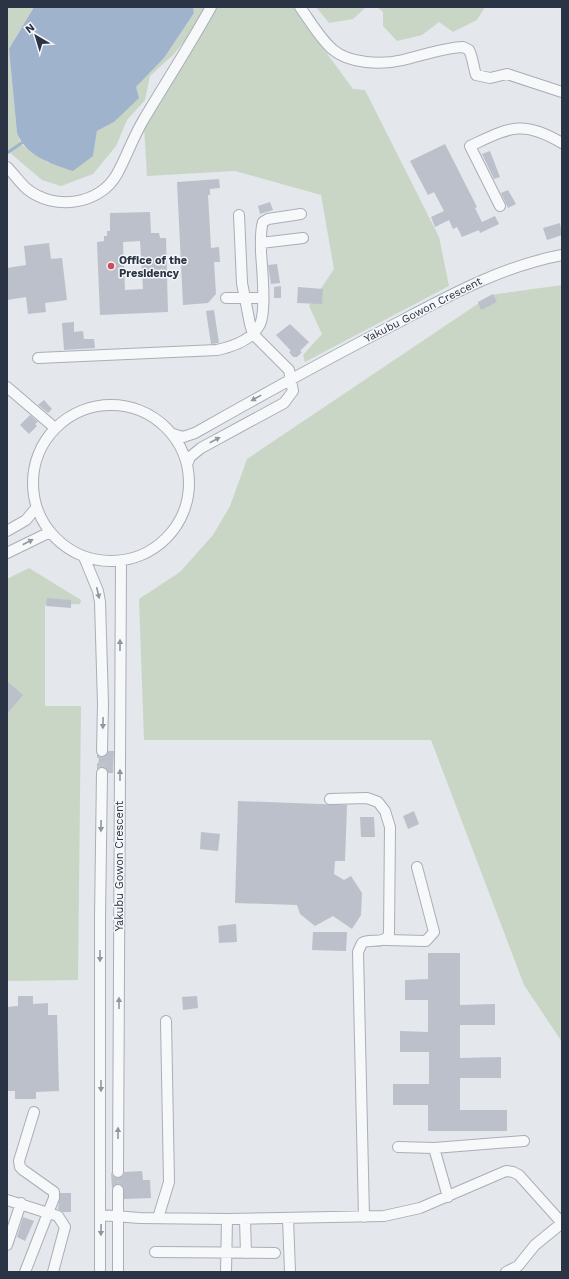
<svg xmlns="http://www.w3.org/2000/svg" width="569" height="1279" font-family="'Work Sans',sans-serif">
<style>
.green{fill:#c9d6c5}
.water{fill:#9fb4cc}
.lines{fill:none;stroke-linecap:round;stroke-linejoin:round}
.stream{stroke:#9fb4cc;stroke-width:3}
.building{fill:#bbc0ca;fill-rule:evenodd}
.minor-tunnel{stroke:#bfc3cb;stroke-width:10;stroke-dasharray:10 5;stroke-linecap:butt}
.minor-casing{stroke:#a9aeb7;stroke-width:12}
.minor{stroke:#f7f8fa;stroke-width:10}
.oneway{fill:#9196a0}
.poi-dot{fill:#d1495b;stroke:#f4f6f9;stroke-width:1.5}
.labels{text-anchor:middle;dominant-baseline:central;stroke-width:3;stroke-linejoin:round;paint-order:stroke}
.poi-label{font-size:11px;font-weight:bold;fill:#2b3445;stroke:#f4f6f9;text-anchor:start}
.street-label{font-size:11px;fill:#2b3445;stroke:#f4f6f9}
</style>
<rect width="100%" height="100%" fill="#e4e7ec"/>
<path class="green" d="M7,7h27l-25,42 8,84 4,11 27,19 45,-7 4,-25 17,-9 22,-35 28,-29 30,-45 -1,-6h13l-6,15 -27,33 -23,21 -5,24 -18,20 -11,26 -23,28 -32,12 -19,-6 -33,-28 -2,-6z
M217,7h76l60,82 12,1 74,147 10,49 -144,76 -2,-7 19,-21 -13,-28 25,-37 -13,-74 -86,-24 -88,5 -3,-49z
M316,7h50l-13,12 -24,4z
M377,7h108l-8,13 -24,12 -14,-10 -17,13 -25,6 -14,-15v-14z
M562,285v757l-38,-57 -93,-245h-287l-5,-141 41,-27 33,-37 17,-29 17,-47 244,-164z
M29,568l52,32 -1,4 -35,1v101h36l-3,274 -71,1v-402z"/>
<path class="water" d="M34,7h159l1,6 -30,45 -28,29 3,11 -25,24 -17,9 -4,25 -20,15c-22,-7 -47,-15 -56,-38l-8,-84z"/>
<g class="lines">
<path class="stream" d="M7,153l16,-11"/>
</g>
<path class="building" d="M445,144l32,63 -2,1 7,14 13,-6 4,8 -19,9 -1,-3 -17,7 -5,-10 -4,2 -4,-9 -14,7 -4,-10 13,-6 -10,-19 -6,3 -18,-34z
M490,151l10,26 -6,2 -12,-25z
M219,179l1,9 -10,1v6h-2l3,53 8,-1 1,15h-6l2,32 -8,9 -25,2 -6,-123z
M508,190l8,14 -8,4 -7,-15z
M270,202l3,8 -13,4 -2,-8z
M150,212l1,21h8l1,5h6l2,74 -68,3 -3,-73 7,-1v-5h3v-5h3v-18zM140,241l3,48 -18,1 -2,-48z
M560,223l2,12 -15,5 -4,-12z
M49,243l2,16 11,-1 5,42 -22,3 1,9 -18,2 -2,-17 -19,3v-32l19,-3 -2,-19z
M277,264l3,19 -9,1 -3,-19z
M281,286v12h-7v-11z
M298,287l25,2 -1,15 -25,-1z
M493,294l4,8 -16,8 -3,-8z
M214,310l5,33 -8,1 -5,-33z
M74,322v10l9,-1 1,8h10l1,9 -31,2 -2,-27z
M290,324l19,18 -9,9 2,1 -5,5h-4l-4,-5 2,-1 -15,-16z
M44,400l8,9 -4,4 -10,-8z
M30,415l8,7 -3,2 2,2 -8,8 -9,-9z
M47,598l24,2v8l-25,-2z
M7,681l16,14 -16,19z
M108,751h6l-1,22h-5l-3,-6 -7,1 1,-12h6z
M238,801l109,4 -2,56h-10l-1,13 10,6 7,-4 11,17 -1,22 -9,14 -19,-13 -18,10 -15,-12 -3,-9 -62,-2z
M414,811l5,13 -11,5 -5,-13z
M360,817h14l1,20h-14z
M201,832l19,2 -2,17 -18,-2z
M236,924l1,18 -18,1 -1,-17z
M313,932h34l-1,19 -34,-1z
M428,953h32v52l35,-1v21h-35v33l41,-1v21h-41v32h47v21h-79v-26h-35v-21h36v-32h-29v-21l28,1v-32h-23v-20l23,-1z
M18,996h15v8l15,-1v12h9l2,76 -23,1v7h-21v-8h-8v-84l11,-1z
M197,996l1,12 -15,2 -1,-13z
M142,1171l1,9h7l1,18 -27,1v-9l-2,-5 -7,-1 -3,4 -1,-16 3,5 4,1 5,-2 1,-4z
M60,1193h11v19h-8l-5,-3z
M23,1217l11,4 -9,20 -8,-4z"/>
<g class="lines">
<path class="minor-tunnel" d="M102,773v-22
M118,1190v-18"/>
<defs>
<path id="minor" d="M300,7c10,14 19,30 32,42 17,15 50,16 71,11 20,-5 40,-12 60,-13l6,3c4,8 4,16 7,25l14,3 17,-4 55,18
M7,167c7,7 13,16 20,22 27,22 73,16 90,-15 10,-18 16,-37 27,-55 22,-37 46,-74 67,-112
M500,206l-30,-60c39,-18 52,-27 92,-3
M261,243l42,-5
M226,298h37
M38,358l179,-8c14,-3 34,-10 42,-24 8,-12 3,-57 2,-74 0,-10 -1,-21 2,-30l5,-3 33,-5
M7,387l48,41
M33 483a78 78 0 1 1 156 0a78 78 0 1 1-156 0Z
M173,434l10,3 12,-4c67,-38 134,-75 202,-110 53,-28 106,-57 165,-68
M187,465l3,-8 11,-9 83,-45 9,-12 -4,-21 -36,-36 -3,-10 -8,-41 -3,-68
M7,531l19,-11 10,-12
M7,553l43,-21
M84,557l14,34 2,11 3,102 -1,47
M330,799l37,-1 11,4 7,9 5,16 -1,107c-4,11 -19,4 -27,9l-4,9 6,265
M386,940l40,1 8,-9 -17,-65
M34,1112l-15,49 1,6 3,3 31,22v6l-6,15 10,3 7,11 -12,45
M398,1147l36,1 14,49
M434,1148l90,-7
M118,1172l3,-611
M118,1190v82
M7,1200l41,13 -23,59
M101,1215l39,3 87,1 157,-3 36,-8 86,-37 7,1 6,3 43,48
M158,1218l11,-36 -3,-161
M288,1218l2,54
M245,1219l1,34
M7,1245l14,-42
M155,1252l120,1
M100,1272v-354l2,-145
M226,1272l1,-53
M506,1272l12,-6 17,-21 27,-22"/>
</defs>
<use href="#minor" class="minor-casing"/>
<use href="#minor" class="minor"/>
</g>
<defs><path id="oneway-solid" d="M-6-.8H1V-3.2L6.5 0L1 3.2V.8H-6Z"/></defs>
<g class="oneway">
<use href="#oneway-solid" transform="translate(256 398) rotate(151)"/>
<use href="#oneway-solid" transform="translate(215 440) rotate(-28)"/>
<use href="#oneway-solid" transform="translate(28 542) rotate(-27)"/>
<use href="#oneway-solid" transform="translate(98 593) rotate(77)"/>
<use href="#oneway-solid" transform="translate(120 645) rotate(-90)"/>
<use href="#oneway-solid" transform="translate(103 723) rotate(91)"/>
<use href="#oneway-solid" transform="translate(120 775) rotate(-90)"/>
<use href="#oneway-solid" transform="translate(101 826) rotate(91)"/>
<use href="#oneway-solid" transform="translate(100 956) rotate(90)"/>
<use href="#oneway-solid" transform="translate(119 1003) rotate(-90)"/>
<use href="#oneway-solid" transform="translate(101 1086) rotate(90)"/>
<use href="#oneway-solid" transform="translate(118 1133) rotate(-90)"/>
<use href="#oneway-solid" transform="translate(101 1230) rotate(91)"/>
</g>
<circle class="poi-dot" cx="111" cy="266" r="4"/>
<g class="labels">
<g class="poi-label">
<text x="119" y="260">Office of the<tspan x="119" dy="13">Presidency</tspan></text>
</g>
<g class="street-label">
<text transform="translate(423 310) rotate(-27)">Yakubu Gowon Crescent</text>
<text transform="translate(119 866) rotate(-90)">Yakubu Gowon Crescent</text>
</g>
</g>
<rect width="569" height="1279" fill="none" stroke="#2b3445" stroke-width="16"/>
<g transform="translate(36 36) rotate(322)" stroke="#f4f6f9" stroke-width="3" paint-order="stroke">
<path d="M0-3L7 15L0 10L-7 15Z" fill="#2b3445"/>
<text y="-6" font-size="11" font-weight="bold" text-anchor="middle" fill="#2b3445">N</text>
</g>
</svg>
